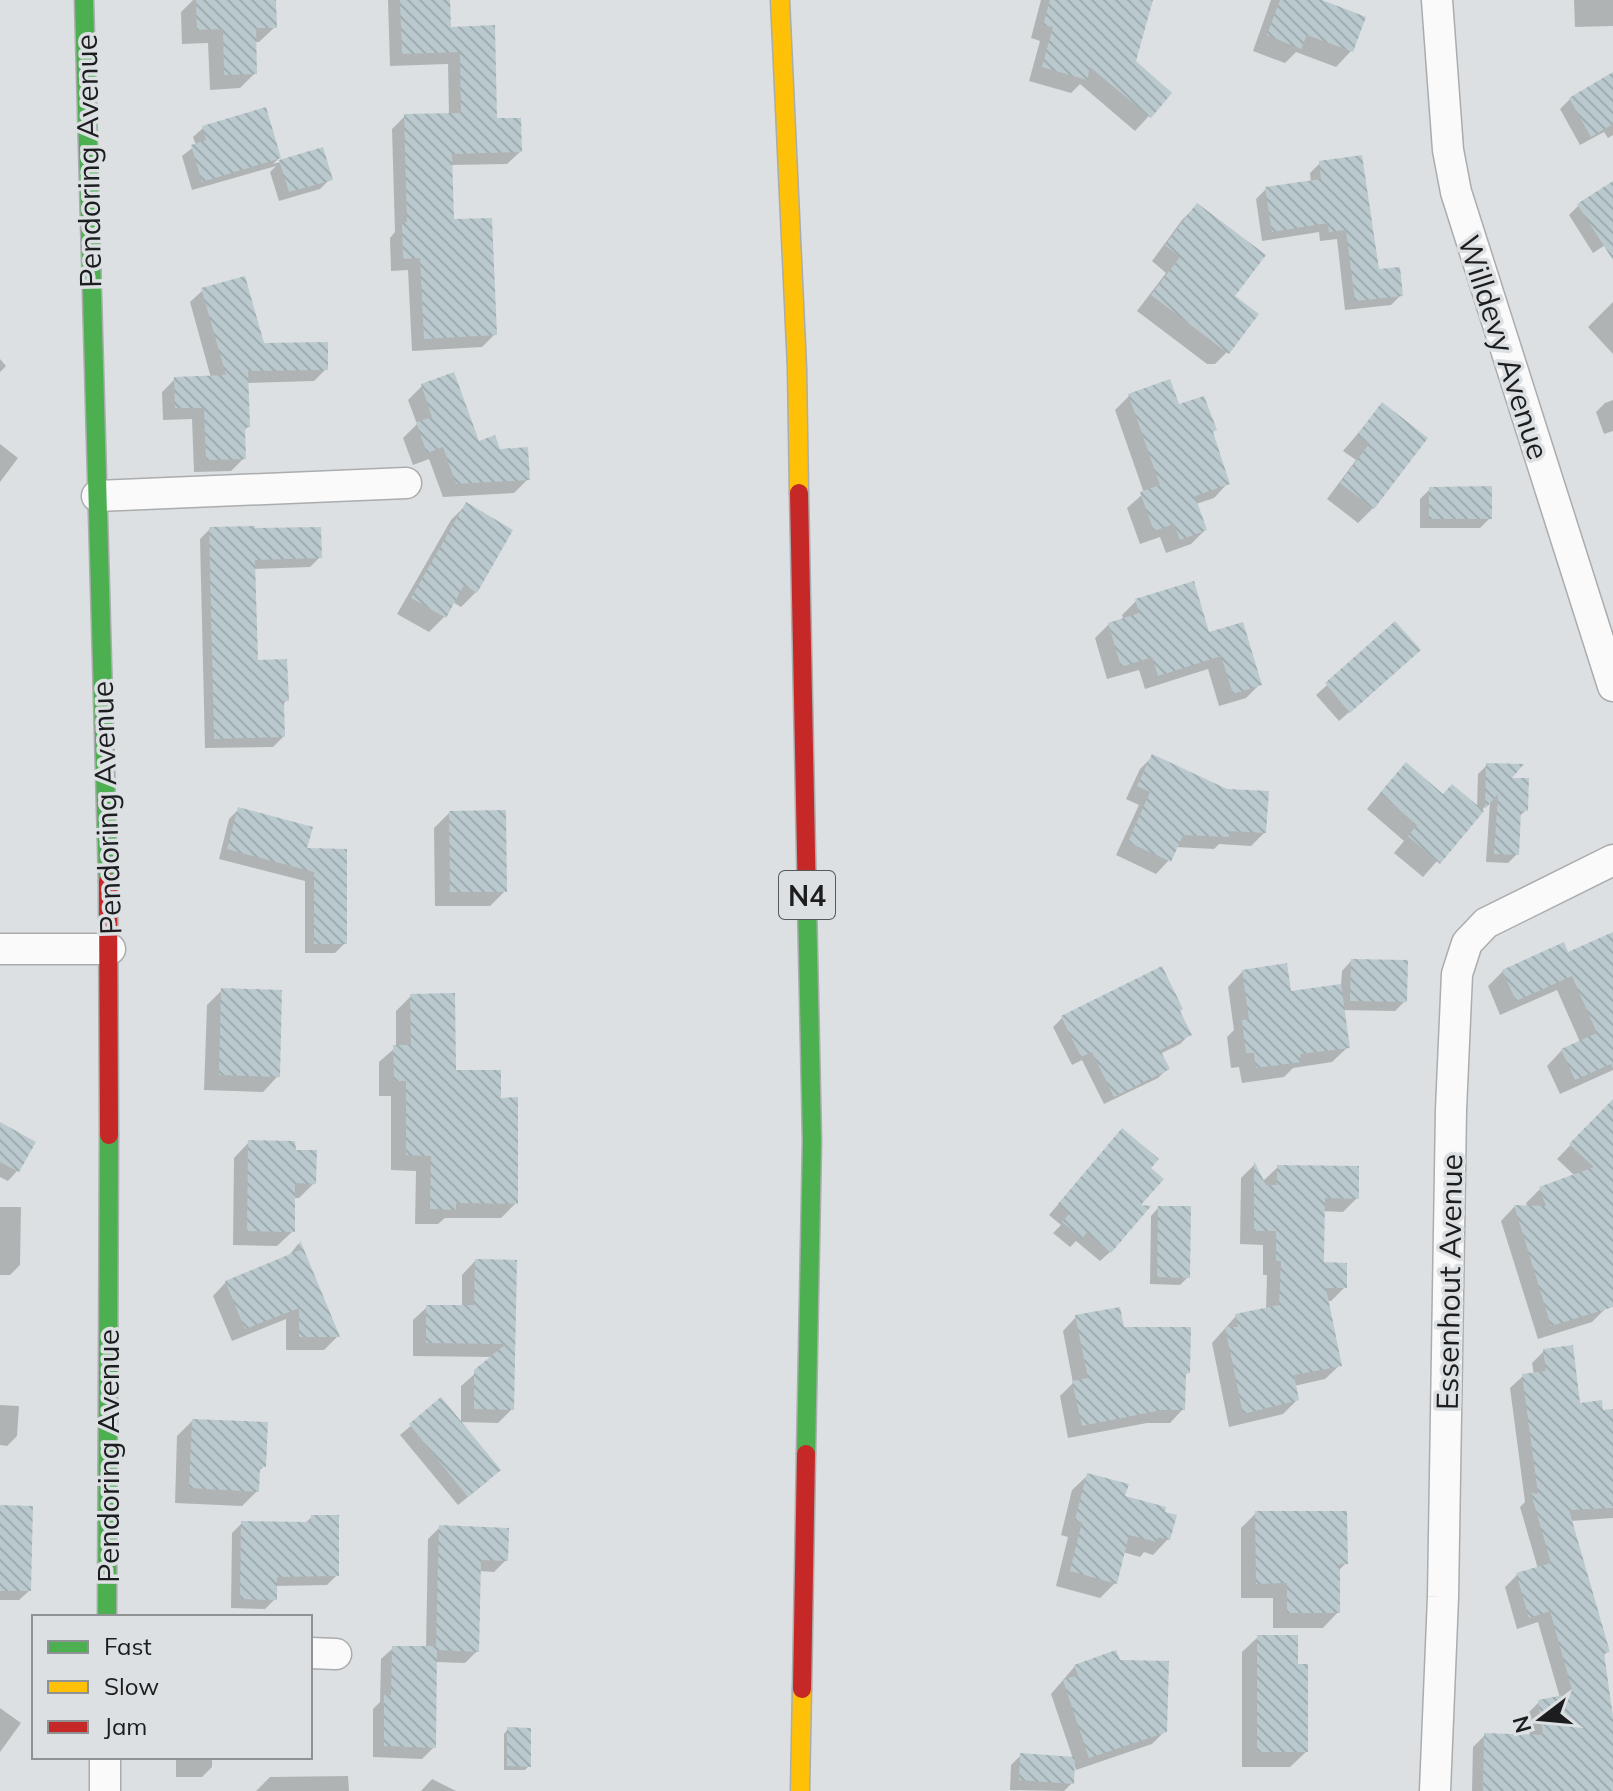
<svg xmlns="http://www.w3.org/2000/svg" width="1613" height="1791" font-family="Mulish,sans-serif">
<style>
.shadow{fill:#0003}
.building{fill:url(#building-back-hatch)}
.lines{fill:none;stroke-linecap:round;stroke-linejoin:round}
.street-casing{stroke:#aaacad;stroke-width:33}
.fast-casing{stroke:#aaacad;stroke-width:21}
.slow-casing{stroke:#aaacad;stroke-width:21}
.jam-casing{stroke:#aaacad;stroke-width:21}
.street{stroke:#fafafb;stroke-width:30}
.fast{stroke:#4caf50;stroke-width:18}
.slow{stroke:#ffc107;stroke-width:18}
.jam{stroke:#c62828;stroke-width:18}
.labels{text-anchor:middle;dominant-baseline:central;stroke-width:7;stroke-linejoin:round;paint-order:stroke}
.shield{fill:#dce0e3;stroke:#565859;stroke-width:2}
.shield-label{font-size:28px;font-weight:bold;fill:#1c1d1e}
.street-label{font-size:30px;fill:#1c1d1e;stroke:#dce0e3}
</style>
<defs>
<pattern id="building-back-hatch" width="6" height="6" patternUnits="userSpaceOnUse" patternTransform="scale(2)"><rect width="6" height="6" fill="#bac9ce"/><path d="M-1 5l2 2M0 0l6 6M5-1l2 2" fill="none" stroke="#9facb0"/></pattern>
</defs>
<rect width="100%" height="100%" fill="#dde0e2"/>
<path class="shadow" d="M193,0h81l1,27 -16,15h-5l1,31 -15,15 -30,2 -2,-47 -26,1 -1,-32z
M388,0h60l1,29 46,91 25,32 -13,12 -57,1 2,56 43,113 -13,13 -70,4 -4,-81 -17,1 -1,-33 5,-6 -3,-103 13,-13 44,-1 -1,-51 -58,2z
M1041,0h110l-17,62 36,31 -35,38 -55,-47 -9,9 -42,-12 11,-40 -9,-3z
M1271,0h47l45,18 -12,33 -15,16 -40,-15 -11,11 -32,-12z
M1574,0h39v26l-38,1z
M1613,75v60l-5,3 -4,-6 -24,13 -20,-36 10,-10z
M203,128l76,30 -6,6 49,-14 8,29 -10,10 -41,12 -9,-29 6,-6 -84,24 -10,-34 14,-11 -3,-8z
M1320,163l57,109 24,23 -10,10 -46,5 -8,-71 -17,2 -1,-9 -57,9 -6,-42 10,-10 45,-6 -1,-10z
M1613,183v57l-20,13 -24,-38 9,-9z
M1197,205l34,143 -16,16h-8l-70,-53 29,-38 -14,-12 30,-41z
M203,290l59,55 64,24 -12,12 -67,2 1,43 -5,6 1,26 -13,13 -37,1 -2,-53 -29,1 -1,-28 13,-13 36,-1 -21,-76z
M1613,302v52l-25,-27z
M0,359l6,7 -6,6z
M422,386l56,58 21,7 29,28 -14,14 -71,4 -14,-38 -16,6 -10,-27 14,-14 -9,-24z
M1129,396l82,37 17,50 -14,15 -18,6 9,26 -14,14 -25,9 -6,-16 -20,7 -13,-36 17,-15 -29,-83z
M1613,400v31l-9,3 -8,-22 9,-9z
M1382,405l-9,103 -15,15 -31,-24 29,-39 -13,-9z
M0,444l18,14 -18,24z
M1430,489l60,29 -10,10h-60v-29z
M466,505l10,87 -15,15 -8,-5 -9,15 -15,15 -32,-18 54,-94z
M210,529l110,28 -10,10 -56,2 2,93 31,38 -5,5 1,32 -10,10 -68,1 -5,-209z
M1136,601l72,34 52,49 -14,14 -27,8 -11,-37 -63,20 -6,-19 -32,9 -12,-41 14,-14 15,-4 -2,-5z
M1395,624l13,36 -69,61 -23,-26z
M1153,756l111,77 -13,13 -32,-2 -5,5 -39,-2 -6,13 -13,14 -40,-19 23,-50 -13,-6 14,-30z
M1487,765l20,15 19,30 -7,7 -2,37 -9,9 -22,-1 4,-61 -67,76 -29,-24 10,-12 -37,-32 24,-29 86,28 1,-34z
M239,809l66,41 40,93 -10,10h-30v-72l-86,-22 10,-40z
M449,813l56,78 -15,15h-55l-1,-78z
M1613,935v135l-53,24 -13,-28 15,-16 18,-8 -23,-52 -57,25 -12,-29 15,-15 64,-16z
M1351,961l54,40 -10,10 -53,-1 6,37 -16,15 -39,6 -9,9 -42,6 -3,-16 -8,1 -4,-31 7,-7 -6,-43 15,-16 46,23 52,-8 1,-15z
M1161,969l28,66 -9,9 -20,10 7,15 -9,9 -54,26 -22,-44 -10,5 -19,-38 9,-9z
M222,990l56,86 -15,16 -59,-2 3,-85z
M411,996l43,77 62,130 -15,15h-56l-7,6h-23l1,-53 -25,-1v-74h-12v-34l17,-15v-36z
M1613,1101v192l-7,15 -14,14 -54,17 -37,-118 13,-14 14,1 -2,-5 14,-14 35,-13 -18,-17z
M0,1124l33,19 -16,28 -9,10 -8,-4z
M1113,1141l36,27 -12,39 -27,45 -10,9 -24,-20 -6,6 -17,-14 8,-8 -12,-10z
M249,1142l45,10 20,31 -15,15h-6v33l-16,15 -44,-1 1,-87z
M1254,1165l8,17 16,-15 79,31 -14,14 -21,-1v53l23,23 -14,14h-4l13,64 -15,14 -31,7 3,14 -14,14 -54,13 -17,-84 24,-27 30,-6 1,-35h-4v-30l-23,-1 1,-66z
M0,1207h21l-1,58 -10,10h-10z
M1158,1208l30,69 -8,8 -30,-1 1,-68z
M299,1243l38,94 -13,13h-38v-31l-54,22 -19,-45 13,-14 61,-24z
M475,1261l40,1 -3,147 -14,14 -37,-1v-36l33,-29 -81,-1v-36l14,-13h35v-32z
M1076,1317l46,12 66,43 -4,5 -1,32 -13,14h-23l-79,15 -8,-42 13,-13 -10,-52z
M1544,1351l35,54 34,14v99l-43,3 38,130 -5,5 10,75v60h-141l1,-44 12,-12 45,1 -3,-22 12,-12 21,-4 -22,-76 -21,7 -12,-42 12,-12 21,-6 -18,-62 5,-5 -15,-114 13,-12 11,-1 -2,-12z
M441,1400l48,80 -31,25 -58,-70z
M0,1405l19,1 -2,30 -10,10 -7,-1z
M192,1421l72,45 -6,6 -1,19 -15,15 -67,-3 2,-67z
M1088,1475l35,23 45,41 -15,16 -9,-3 -4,5 -17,-5 -8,31 -15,15 -44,-12 12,-49 -7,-2 11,-45z
M0,1507l29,84 -10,9h-19z
M1256,1513l90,50 -8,8v41l-15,16h-50v-30h-32v-70z
M312,1517l25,58 -10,10 -52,1v13l-10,10 -34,-1 1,-75 10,-10 62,1z
M440,1527l66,33 -12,12 -15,-1 -2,80 -12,12 -30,-1 -1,85 -12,12 -49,-2v-48l7,-7 1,-43 12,-11h33l2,-109z
M1258,1637l38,29 10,86 -16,15h-48v-115z
M1075,1666l90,65 -13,13 -76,26 -3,-10 -1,23 -8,8 -54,-1 1,-25 10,-10 52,4 -22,-65z
M0,1708l21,15 -21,29z
M508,1729l21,37 -4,4h-21v-36z
M176,1757h36v10l-10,10h-26z
M348,1776l1,15h-93l14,-14z
M432,1779l24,12h-35z"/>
<path class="building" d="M196,0h80l1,28h-21l1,46 -33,1 -1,-46 -26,1z
M400,0h50l1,27 44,-2 2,93h24l1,34 -70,2 2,65 38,-1 5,117 -73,4 -4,-81 -17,1 -1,-36 5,-1 -3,-108 57,-1 -1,-61 -58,2z
M1050,0h103l-17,61 36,32 -21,25 -61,-51 -3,13 -45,-13 11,-40 -10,-2z
M1280,0h42l44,17 -13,35 -46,-17 -6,14 -34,-14z
M1613,72v52l-22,13 -22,-39z
M266,107l15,51 -79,24 -11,-37 15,-5 -4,-14z
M323,147l10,33 -44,12 -10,-32z
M1362,155l17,114 21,-2 3,29 -48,5 -9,-71 -17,2 -1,-9 -56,9 -7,-45 56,-8 -2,-18z
M1613,181v79l-36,-56z
M1197,203l69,52 -31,41 24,18 -30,40 -78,-59 29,-38 -15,-12z
M245,276l19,67 64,-1v28l-80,1 2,56 -5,1 1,31 -40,1 -2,-52h-29l-1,-31 52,-2 -25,-87z
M454,372l25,69 16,-6 5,14 28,-2 2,33 -74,4 -13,-37 -16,6 -11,-31 16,-5 -11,-33z
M1170,379l9,25 25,-8 13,34 -4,2 17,52 -35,12 12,34 -27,10 -6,-16 -20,7 -14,-39 20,-7 -32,-91z
M1382,402l46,36 -54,71 -34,-26 29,-39 -12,-9z
M1492,486v33h-63v-32z
M466,502l47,28 -36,63 -13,-8 -18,33 -35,-20z
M255,526v2l66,-1 1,31 -67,2 3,100 29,-1 2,42h-5l1,36 -71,2 -5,-212z
M1194,581l15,51 34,-10 19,63 -29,9 -12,-38 -63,20 -6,-19 -31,10 -13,-44 31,-10 -4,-14z
M1395,621l26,29 -71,63 -25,-30z
M1152,754l75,35 42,2 -3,42 -37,-2v6l-46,-2 -12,27 -43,-20 22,-50 -13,-6z
M1406,762l37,32 9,-10 32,27 -44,53 -32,-28 9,-11 -37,-32z
M1486,763l38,1 -12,14h17l-1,33h-7l-2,44 -25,-1 4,-60 -13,15z
M238,807l75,20 -6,21 40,1v95h-33v-72l-87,-23z
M506,810l1,82h-57l-1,-81z
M1613,932v137l-2,-5 -36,16 -14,-31 36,-16 -25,-57 -56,25 -14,-31 62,-28 4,10z
M1351,959l57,1 -1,42 -57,-1z
M1287,963l4,28 50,-7 9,64 -50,6 1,8 -45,6 -2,-15h-8l-4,-33 7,-1 -7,-49z
M1162,966l21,43 -3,2 12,24 -32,15 10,19 -56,28 -22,-45 -11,5 -20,-41z
M221,988l61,2 -2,87 -61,-2z
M455,993l1,77h45v28l17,-1v107l-62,-1v7l-26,-1 1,-53 -25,-1v-74h-12l-1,-36h18l-1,-51z
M1613,1099v208l-62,19 -37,-121 32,1 -7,-19 55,-20 -25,-23z
M0,1122l36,20 -17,30 -19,-10z
M1122,1128l37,31 -8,9 13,11 -23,26 10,1 -40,47 -24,-21 -5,7 -20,-17 7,-8 -11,-10z
M248,1140l47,1 1,9h21l-1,34 -21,-1v49l-48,-1z
M1254,1161l12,24h11v-20l82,1v33l-34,-1 -1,64 23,1v25h-21l16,78 -48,9 5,25 -56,14 -18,-87h13l-3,-13 44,-9 2,-44h-5v-30h-22z
M1158,1206h33l-1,72 -33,-1z
M300,1240l24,58 16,39h-41v-29l-54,21 -20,-48 75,-31z
M475,1259l42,1 -3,150 -40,-1v-39l32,-26 -80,-1v-38h48z
M1120,1307l4,20h67l-1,46h-4l-1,37h-23l-80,16 -10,-45 16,-3 -13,-63z
M1573,1345l7,58 22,-3 1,10 10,-1v99l-44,2 41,142 -6,1 9,64v74h-130l1,-58 59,2 -5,-35 35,-7 -23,-82 -21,7 -13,-45 35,-10 -20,-70 7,1 -16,-120 24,-3 -3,-22z
M441,1397l60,73 -33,27 -59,-73z
M192,1419l76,3 -2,45h-6l-1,25 -70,-4z
M1087,1473l42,11 -4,12 41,11 -1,5 12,3 -7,25 -12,-3 -1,5 -28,-7 -12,49 -47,-13 12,-49 -7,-2z
M0,1505l33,1 -2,85h-31z
M1255,1511h92l1,53h-8v49h-53v-30l-31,1z
M311,1515h28v61l-62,1v23l-37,-1 1,-78 70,1z
M439,1525l70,3 -1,33 -27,-1 -2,92 -42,-2 -1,98 -52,-2v-51h7l1,-49h44z
M1257,1635h41v29h10v88h-51z
M1116,1650l4,10 49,1 -2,71 -78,26 -26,-78 15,-5 -4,-10z
M507,1727l24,1v39l-24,-1z
M1020,1753l55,4 -1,27 -55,-4z"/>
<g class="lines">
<defs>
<path id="street" d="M1437,0l11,150 8,42 157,494
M97,496l309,-13
M0,949h110
M310,1653l26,1
M105,1791v-34
M1435,1791l8,-194 8,-487 6,-136 10,-31 19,-20 127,-63"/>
<path id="fast" d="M84,0l24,882
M806,1454l6,-313 -5,-238
M107,1617l2,-482"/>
<path id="slow" d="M780,0l17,368 2,125
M800,1791l2,-102"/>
<path id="jam" d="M799,493l8,410
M108,882l1,253
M802,1689l4,-235"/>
</defs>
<use href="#street" class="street-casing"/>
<use href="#fast" class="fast-casing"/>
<use href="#slow" class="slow-casing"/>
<use href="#jam" class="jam-casing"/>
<use href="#street" class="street"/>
<use href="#fast" class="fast"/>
<use href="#slow" class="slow"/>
<use href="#jam" class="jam"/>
</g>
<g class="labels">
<rect class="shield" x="779" y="871" width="56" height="48" rx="6"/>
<g class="shield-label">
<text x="807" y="895">N4</text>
</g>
<g class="street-label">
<text transform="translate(88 161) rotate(-91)">Pendoring Avenue</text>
<text transform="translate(1504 347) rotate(72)">Willdevy Avenue</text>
<text transform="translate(106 808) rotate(-92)">Pendoring Avenue</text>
<text transform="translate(1449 1282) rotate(-89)">Essenhout Avenue</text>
<text transform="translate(108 1456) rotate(-90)">Pendoring Avenue</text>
</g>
</g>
<rect x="32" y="1615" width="280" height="144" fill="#dce0e3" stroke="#8f9294" stroke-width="2"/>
<rect x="48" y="1641" width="40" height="12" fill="#4caf50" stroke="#8f9294" stroke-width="2"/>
<text x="104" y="1655" font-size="24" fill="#1c1d1e">Fast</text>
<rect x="48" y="1681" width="40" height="12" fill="#ffc107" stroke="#8f9294" stroke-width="2"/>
<text x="104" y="1695" font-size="24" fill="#1c1d1e">Slow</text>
<rect x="48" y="1721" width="40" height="12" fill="#c62828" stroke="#8f9294" stroke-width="2"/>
<text x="104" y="1735" font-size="24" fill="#1c1d1e">Jam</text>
<g transform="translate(1541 1719) rotate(254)" stroke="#dce0e3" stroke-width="6" paint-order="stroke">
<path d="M0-6L14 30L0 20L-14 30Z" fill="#1c1d1e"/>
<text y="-12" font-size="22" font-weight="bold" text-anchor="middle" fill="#1c1d1e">N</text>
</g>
</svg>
